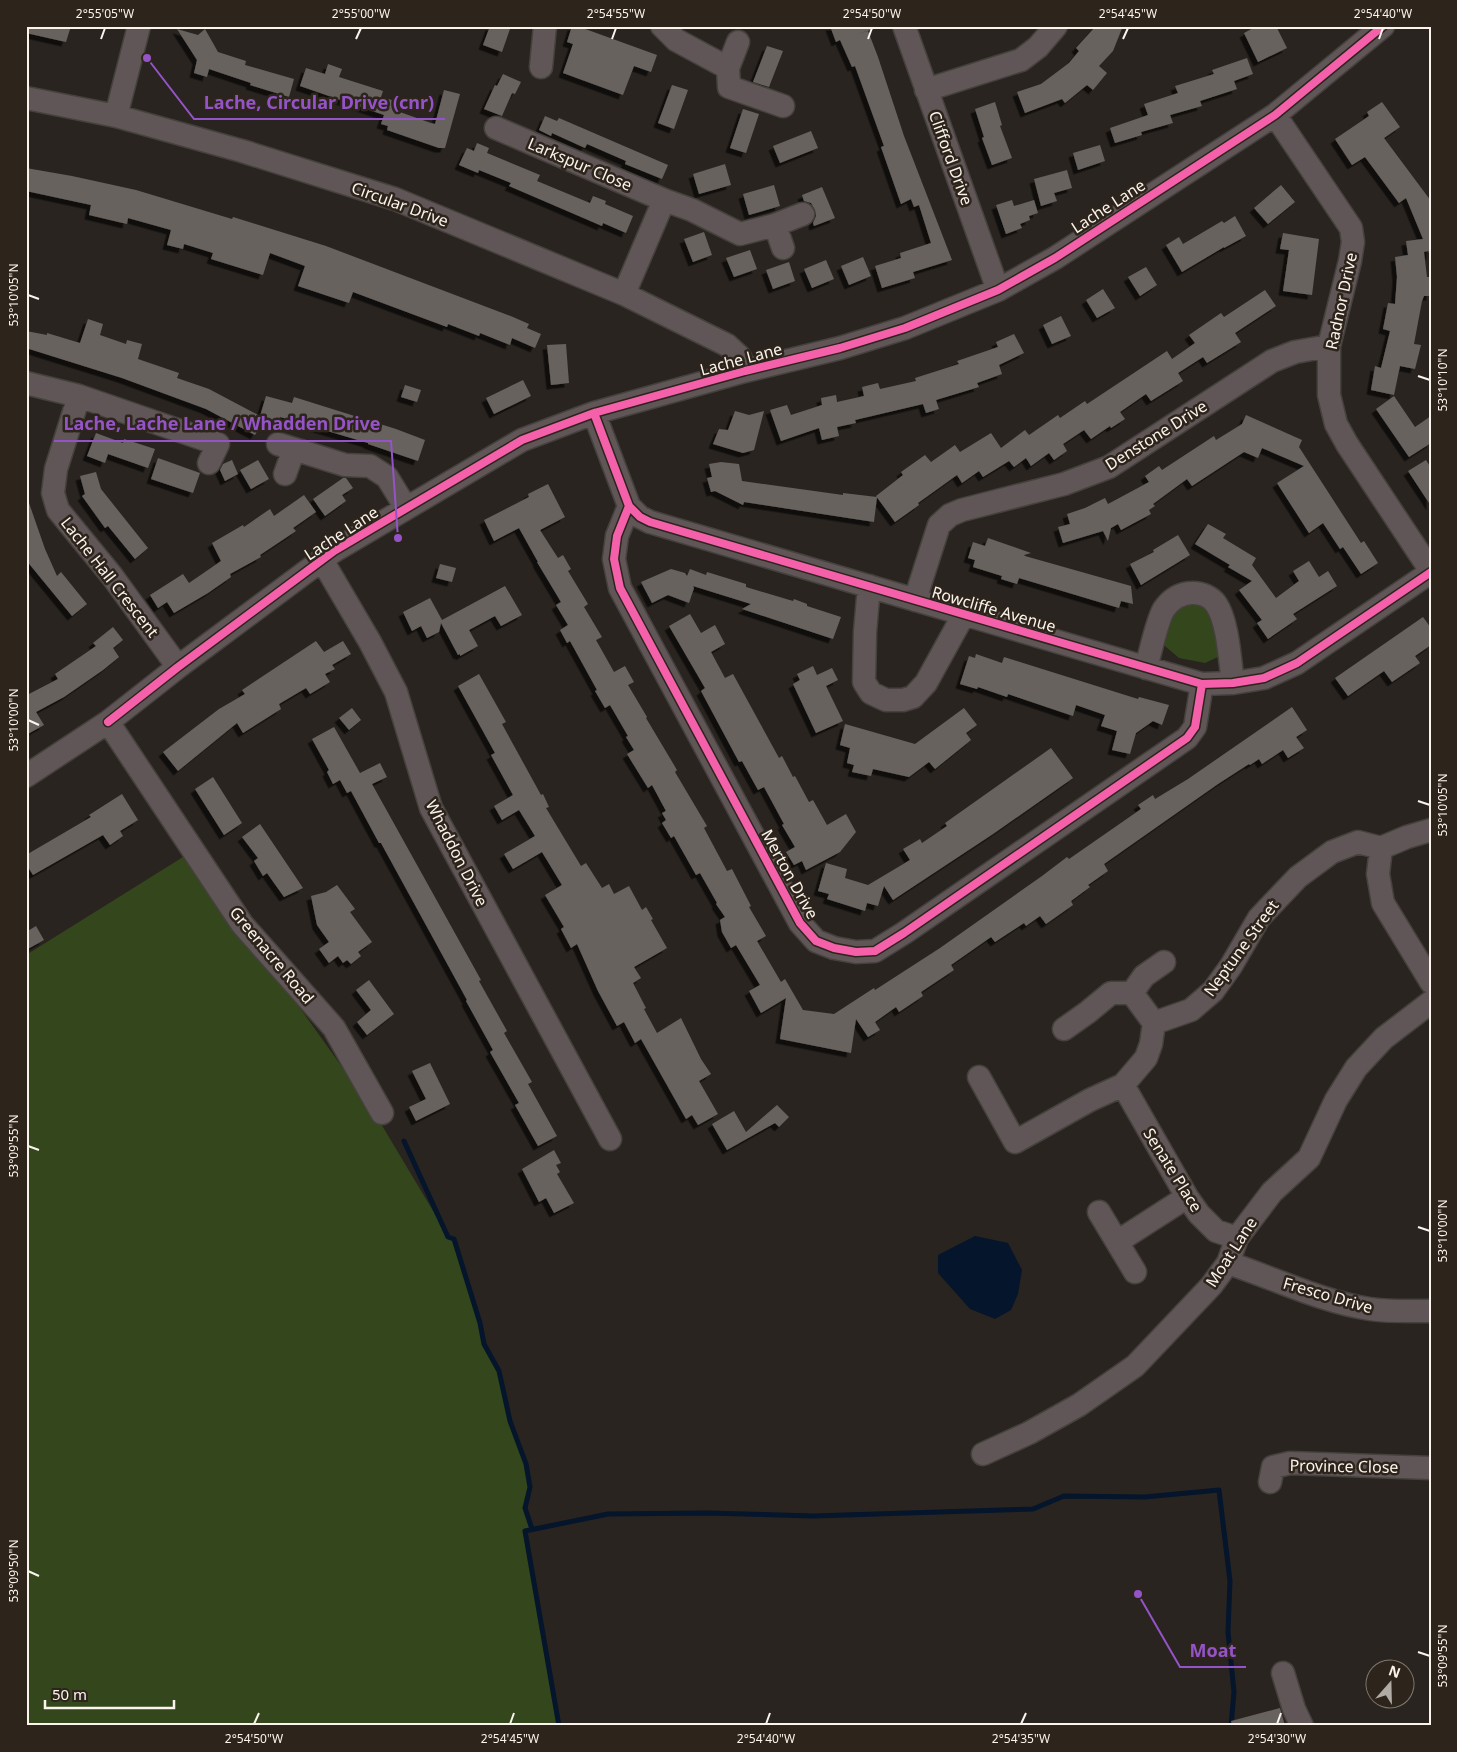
<svg xmlns="http://www.w3.org/2000/svg" width="1457" height="1752" font-family="'Noto Sans',sans-serif">
<style>
.green{fill:#34461b}
.water{fill:#05152b}
.lines{fill:none;stroke-linecap:round;stroke-linejoin:round}
.stream{stroke:#05152b;stroke-width:5}
.building{fill:#67625e;filter:url(#shadow)}
.minor-casing{stroke:#45413d;stroke-width:25}
.minor{stroke:#605657;stroke-width:22}
.cycleway-casing{stroke:#2d241b;stroke-width:11}
.cycleway{stroke:#f560ab;stroke-width:8}
.ticks{fill:none;stroke:#faf4ed;stroke-width:2}
.labels{text-anchor:middle;dominant-baseline:central;stroke-width:5;stroke-linejoin:round;paint-order:stroke}
.street-label{font-size:16px;fill:#faf4ed;stroke:#2d241b}
.leader{fill:none;stroke:#9454c8;stroke-width:2}
.callout-dot{fill:#9454c8;stroke:#2d241b;stroke-width:2}
.callout-label{font-size:18px;text-anchor:middle;font-weight:bold;fill:#9454c8;stroke:#2d241b;stroke-width:5;stroke-linejoin:round;paint-order:stroke}
.neatline{fill:none;stroke:#faf4ed;stroke-width:2}
.ticks-label{font-size:12px;text-anchor:middle;fill:#faf4ed}
</style>
<defs>
<filter id="shadow"><feDropShadow dx="-4.5" dy="4.5" stdDeviation="0" flood-color="#0009"/></filter>
</defs>
<rect width="100%" height="100%" fill="#29241f"/>
<path class="green" d="M1183,598l27,10 10,48 -15,7 -26,-5 -20,-17 9,-24z
M183,857l117,151 74,104 74,124 6,3 26,84 4,21 15,27 11,50 16,43 4,23 -5,21 7,21 -7,2 34,195h-533v-771z"/>
<path class="water" d="M975,1236l33,7 14,27 -4,24 -7,16 -16,9 -25,-10 -32,-36v-18z"/>
<g class="lines">
<path class="stream" d="M404,1141l44,96 6,2 26,84 4,21 15,27 11,50 16,43 4,23 -5,21 7,21
M559,1726l-34,-195 83,-17 99,-1 106,3 220,-7 31,-13 81,1 74,-7 11,91 -2,51 6,60 -3,34"/>
</g>
<path class="building" d="M26,26h45l-5,16 -40,-9z
M490,26h21l-9,26 -19,-7z
M572,26h5l80,29 -6,17 -17,-6 -11,29 -60,-22 10,-29 -6,-2z
M830,26h44v3l-17,5 11,-3 10,26 26,79 48,124 -39,12 2,6 -33,10 -7,-22 26,-8 -1,-5 31,-10 -12,-38 -5,2 -3,-8 -10,5 -20,-57 3,-1 -29,-80 -3,1 -12,-27 -4,2z
M1096,26h27l-10,25 -14,15 8,7 -14,17 -6,-5 -22,18 -3,-4 -37,14 -8,-21 24,-8 28,-21 10,-12 -3,-3z
M1257,26h19l11,22 -29,14 -14,-29z
M177,29l21,6 7,-6 13,23 28,9 -1,4 49,14 -5,18 -39,-12 1,-2 -42,-14 -2,8 -13,-4 3,-13z
M767,46l16,5 -14,36 -16,-5z
M1247,58l6,16 -19,7 3,8 -37,12 2,5 -32,9 3,8 -32,9 1,3 -27,8 -5,-15 38,-13 -4,-11 34,-11 -3,-7 39,-12 -2,-4z
M328,64l14,5 -3,8 44,14 -2,6 18,5 -2,9 34,12 4,1 9,-34 16,4 -15,54h-6l-52,-18 1,-4 -7,-2 3,-9 -84,-29 6,-18 19,6z
M503,74l18,8 -6,12 -3,-1 -10,23 -18,-7 11,-24 2,1z
M672,85l16,5 -14,39 -16,-6z
M995,102l7,23 -2,1 12,32 -20,7 -10,-27 2,-1 -9,-28z
M1382,102l18,25 -16,11 47,63v55l-3,-5 -4,1 3,25h4v19h-7l-2,5 -8,43 7,1 -6,24 -15,-3 -6,29 -23,-5 4,-24 6,2 9,-37 -7,-2 5,-26 7,1 2,-27 -2,-20 13,-2 -2,-14 17,-2 -17,-41 -7,5 -34,-46 -13,8 -17,-26 34,-23 -2,-4z
M743,109l16,5 -13,39 -16,-5z
M545,116l12,5 2,-3 109,47 -6,14 -37,-15 1,-3 -39,-17 -2,4 -33,-15 -1,3 -12,-6z
M811,131l7,17 -38,15 -7,-17z
M477,143l12,5 -2,5 53,22 -3,6 53,22 3,-7 13,5 -1,3 28,12 -7,17 -23,-10 -1,3 -93,-40 2,-3 -32,-13 -1,3 -19,-8 8,-17 7,3z
M1100,145l5,16 -27,9 -5,-17z
M725,164l6,21 -32,9 -6,-20z
M26,168l46,8 64,14 96,29 1,-2 93,29 187,71 16,7 -2,4 14,6 -6,14 -23,-10 -2,7 -30,-12 -1,3 -31,-12 -1,3 -94,-35 -4,11 -51,-17 7,-20 -35,-13 -7,22 -52,-16 2,-6 -29,-9 -1,5 -16,-4 4,-15 -43,-12 -1,6 -38,-9 2,-10 -65,-14z
M1067,170l5,18 -18,5 3,8 -16,5 -7,-27z
M774,185l6,21 -31,9 -6,-21z
M1281,185l14,17 -27,22 -14,-16z
M822,187l13,31 -21,8 -1,-3 3,-7 -1,-6 -4,-7 -7,-2 -2,-6z
M1012,200l2,6 20,-6 4,13 -9,3 1,4 -10,4 2,4 -16,6 -10,-29z
M1235,216l11,20 -22,12v-1l-42,25 -16,-27 13,-8 4,7 39,-23 2,2z
M704,232l8,23 -19,7 -9,-23z
M1283,233l36,6 -7,56 -29,-4 6,-41 -9,-1z
M750,250l7,19 -23,8 -8,-19z
M863,257l8,19 -22,9 -8,-19z
M826,260l8,19 -22,9 -8,-19z
M789,262l6,19 -22,8 -7,-19z
M1146,267l11,18 -17,11 -12,-19z
M1103,289l12,19 -18,10 -11,-18z
M1265,290l11,16 -41,27 6,9 -34,21 -4,-6 -25,16 5,8 -32,20 -5,-7 -26,18 5,7 -14,9 -1,-2 -19,13 -7,-9 -21,14 4,7 -13,9 -5,-7 -18,13 -5,-8 -12,9 -5,-6 -26,16 -4,-6 -17,12 -5,-8 -39,28 1,2 -24,17 -19,-26 27,-21 -2,-3 24,-17 6,7 24,-17 5,7 31,-19 10,15 24,-18 4,5 29,-20 2,3 25,-17 2,3 80,-53 5,8 23,-16 -6,-8 32,-22 3,4z
M1061,316l10,20 -19,8 -9,-19z
M88,319l15,5 -3,11 26,9 1,-4 15,4 -4,15 41,14 -2,5 32,11 51,27 6,-20 26,7 2,-6 102,32 29,11 -7,21 -50,-17v-1l-88,-26 -2,6 -14,-4 -9,16 -49,-26 -84,-31 -96,-30v-17l21,4v-2l33,10z
M1014,334l10,19 -25,12 3,9 -25,9 2,4 -43,13 3,9 -13,4 -3,-9 -68,16 1,3 -19,4 2,9 -17,4 -3,-12 -38,13 -11,-31 17,-5 4,10 31,-10 -1,-7 15,-3 1,7 27,-6 -2,-9 16,-4 2,6 36,-8 -1,-3 44,-14 -2,-3 41,-14 -2,-5z
M566,344l3,39 -18,2 -4,-40z
M523,380l8,16 -37,18 -8,-16z
M405,385l16,5 -4,12 -16,-5z
M1394,396l21,31 16,-11v27l-22,14 -33,-48z
M735,411l14,4 15,-4 -10,39 -11,3 -30,-9 6,-15 9,1z
M1246,415l56,25 -3,7 62,96 3,-2 14,22 -17,11 -18,-27 -3,2 -17,-26 -14,10 -32,-50 27,-17 -42,-18 -4,10 -14,-6 -52,34 -5,-7 -34,25 2,2 -6,4 2,4 -30,16 -3,-6 -7,4 -3,13 -5,-10 -40,12 -5,-16 12,-3 -3,-10 18,-6 20,-10 3,6 41,-22 -4,-6 14,-10 3,4 52,-34 2,4 26,-16z
M96,433l27,10 1,-4 31,10 -7,19 -40,-14 -3,9 -18,-7z
M158,458l42,15 -7,20 -42,-14z
M232,460l6,14 -13,7 -5,-11 3,-6z
M258,460l11,19 -18,10 -11,-19z
M1426,460l5,8v38l-23,-35z
M721,462l18,2 3,17 101,14v-2l34,4 -3,25 -130,-20 -1,3 -28,-14 -4,1 -4,-14 5,-1 -3,-13z
M96,472l5,17 47,59 -13,11 -27,-33 -3,2 -23,-32 3,-2 -5,-18z
M343,478h3l7,10 -11,7 4,6 -21,15 -12,-17z
M548,484l17,33 -25,13 18,28 5,-3 8,14 -3,2 20,33 -4,3 18,30 -6,3 18,32 11,-6 9,16 -6,3 19,32 -1,1 31,52 -2,2 32,54 -3,2 23,43 5,-2 19,37 -2,1 17,29 -9,5 24,41 4,-3 18,31 31,4 40,-26 1,2 65,-42 102,-72 25,-19 2,2 72,-50 -3,-4 15,-10 2,4 33,-20 104,-72 15,23 -11,7 8,11 -16,10 -5,-8 -21,14 -3,-5 -9,6 -1,-1 -31,20 -114,80 4,7 -20,14 2,2 -19,14 2,4 -27,19 -6,-8 -14,10 -2,-3 -29,19 -4,-5 -40,28 3,5 -33,22 2,4 -24,16 -3,-5 -21,15 5,8 -12,7 -12,-18 -5,34 -71,-14 6,-41 -25,15 -12,-22 11,-6 -24,-40 -5,3 -9,-16 -2,-12 5,-3 -9,-13 1,-1 -17,-30 -4,2 -22,-39 -3,2 -9,-15 4,-3 -4,-7 4,-2 -14,-26 -4,3 -21,-34 7,-4 -8,-13 2,-1 -18,-31 -5,3 -10,-17 2,-1 -27,-49 -3,2 -7,-13 8,-5 -12,-20 5,-3 -24,-40h1l-19,-34 -25,13 -10,-21 45,-23 -1,-3z
M304,495l12,17 -23,16 3,3 -36,24 1,2 -31,17 1,3 -23,16 -34,20 -7,-11 -9,6 -8,-13 33,-21 6,9 32,-22 -9,-18 31,-18 1,2 26,-18 4,7z
M26,503h3l16,46 12,27 4,-4 26,32 -15,12 -46,-56z
M1208,524l18,10 -3,4 33,20 -4,7 24,33 23,-17 -6,-10 16,-10 10,16 9,-6 9,15 -44,28 4,5 -29,20 -11,-16 5,-3 -23,-30 13,-9 -24,-14 2,-2 -35,-21z
M1178,535l12,20 -49,30 -11,-21 24,-12 -1,-2z
M988,538l43,15 -7,2 1,1 106,30 2,18 -12,-3 -2,7 -100,-30 -2,6 -16,-5 1,-3 -29,-9 2,-7 -7,-2 5,-16 12,4z
M440,564l16,4 -4,14 -16,-4z
M671,569l14,4 2,3 3,-7 16,6 1,-3 39,12v3l47,14 1,-2 13,5v2l34,11 -8,22 -91,-30 9,-5 -58,-18 1,2 -5,15 -21,-8 -16,8 -11,-21z
M505,586l17,29 -21,11 -6,-10 -26,14 9,16 -18,10v-2l-2,1 -17,-32 -2,9 -12,6 -6,-12 -9,5 -9,-19 27,-14 12,22z
M690,614l11,19 14,-8 10,19 -14,8 14,26 8,-4 46,84 3,-2 11,21 2,-1 14,26 4,-2 14,25 19,-11 10,18 -16,20 -34,18 -4,-9 -8,4 -8,-13 9,-5 -13,-22 2,-1 -20,-37 -6,3 -16,-29 -3,1 -38,-71 4,-3 -36,-62z
M1423,617l8,11v17l-16,11 5,7 -28,19 -8,-11 -36,25 -13,-18z
M113,627l10,13 -10,8 6,9 -16,13 -39,27 -28,15 8,13 -18,10v-42l1,2 31,-16 -3,-5 41,-28 -3,-3z
M316,641l8,11 19,-11 8,13 -19,11 3,4 -10,5 5,8 -20,12 -4,-6 -27,16 2,5 -38,24 -6,-10 -59,48 -15,-19 56,-43 26,-15 -3,-4z
M976,654l26,9 2,-6 134,42 1,-2 30,8 -7,20 -9,-4 -17,12 -6,21 -18,-4 5,-19 -16,-5 4,-11 -29,-10 -3,11 -65,-22 -1,3 -29,-10 -1,2 -17,-5 9,-28 6,2z
M813,666l4,9 15,-7 6,12 -12,6 17,35 -27,12 -23,-49 7,-4 -3,-6z
M479,674l27,48 -4,2 39,71 2,-1 6,13 -3,1 35,58 5,-3 16,25 7,-4 5,10 15,-8 13,24 4,-3 7,12 -2,1 16,28 -33,19 7,11 -8,5 13,25 -2,1 13,24 24,-15 20,41 10,15 -12,7 19,33 -20,11 -6,-10 -6,4 -45,-80 -6,4 -11,-21 -7,4 -19,-35 -21,-47 -6,4 -10,-19 3,-2 -19,-32 17,-10 -20,-33 -29,17 -9,-15 31,-18 -16,-26 -17,10 -8,-14 19,-11 -22,-40 4,-2 -37,-67z
M352,708l9,12 -12,10 -10,-12z
M964,708l13,17 -11,8 5,7 -36,29 -6,-7 -20,15 -36,-8 -2,7 -19,-4 2,-7 -7,-2 3,-15 -10,-3 5,-21 70,20z
M334,727l26,46 20,-10 7,14 -15,7 109,196 -2,1 28,50 -3,2 28,49 -4,2 29,52 -19,10 -23,-41 4,-2 -29,-51 3,-2 -27,-49 1,-1 -86,-157h-2l-28,-52 -4,2 -7,-13 -7,4 -6,-12 2,-2 -17,-31z
M1051,748l22,30 -80,56 -100,66 -9,-14 -6,20 -11,-3 -2,8 -38,-12 2,-5 -11,-3 8,-28 21,6 -2,9 23,7 42,-25 -7,-11 17,-10 2,4 25,-17 -2,-3z
M213,777l29,46 -18,12 -29,-46z
M122,794l16,26 -18,11 3,5 -13,9 -7,-10 -70,40 -7,-11v-9l65,-38 -2,-2z
M260,824l43,64 -19,9 -17,-24 -4,3 -9,-15 4,-3 -16,-21z
M337,885l18,24 -5,3 22,30 -14,10 3,4 -10,8 -4,-4 -4,3 -5,-7 -9,7 -10,-14 10,-7 -12,-17 -6,-29 15,-4z
M36,926l8,14 -18,10v-18z
M369,980l25,34 -27,21 -10,-13 14,-12 -15,-20z
M430,1063l20,41 -34,17 -7,-14 17,-8 -14,-28z
M777,1105l12,12 -10,10 -4,-4 -48,27 -15,-26 22,-13 12,21z
M554,1150l7,13 -5,2 4,7 -3,2 17,29 -20,10 -8,-15 -7,4 -17,-33z
M1280,1708l5,18h-53l-1,-5z"/>
<g class="lines">
<defs>
<path id="minor" d="M662,26l14,14 52,28 1,19 54,19
M904,26l94,264
M541,67l4,-41
M728,68l10,-26
M926,90l95,-30 17,-13 18,-21
M26,98l90,18 126,35 153,48 229,95 103,51 13,12 5,14
M1275,115l76,113 2,14 -3,19 -21,85v49l7,29 11,20 84,127
M116,116l23,-90
M496,128l168,72 -40,94
M664,200l28,10 48,24 35,-9 28,-11
M775,225l8,23
M26,383l53,13 139,48 -9,19
M79,396l-23,73 -3,24 5,17 54,66 66,91
M594,413l35,93 11,11 10,5 552,162 31,-1 31,-5 33,-15 134,-91
M278,444l67,21 25,1 17,11 19,31
M285,474l9,-25
M629,506l-12,30 -3,23 6,29 180,335 16,18 18,7 22,4 19,-1 29,-18 283,-195 8,-11 7,-43
M322,560l48,82 26,50 35,116 179,331
M869,586l-4,46 -1,50 7,11 15,7h17l10,-3 13,-14 38,-69
M915,600l24,-75 11,-10 12,-5 102,-26 45,-17 163,-106 23,-9 34,-6
M1146,668c4,-14 11,-48 18,-59 7,-10 17,-16 29,-16 9,0 18,4 23,11 12,17 14,58 17,79
M108,722l134,202 92,104 48,85
M26,776l82,-54 70,-55 156,-116 188,-111 72,-27 151,-42 95,-23 65,-20 93,-38 57,-32 220,-143 108,-89
M1381,848l-3,26 5,29 48,79
M1132,993l12,-17 20,-14
M1064,1029l24,-17 23,-19h21l22,30
M979,1077l36,65 75,-42 33,-15 23,-27 5,-14 3,-21 37,-13 22,-19 18,-25 28,-48 39,-41 34,-25 26,-10 23,6 26,-11 24,-7
M1123,1085l64,112 12,17 17,17 21,7
M1099,1212l36,60
M1117,1242l70,-45
M1228,1263c46,15 94,39 142,46 20,3 40,2 61,2
M983,1454l46,-21 50,-28 56,-39 76,-80 17,-23 9,-25 35,-46 37,-34 27,-58 20,-32 28,-30 47,-36
M1270,1482l3,-15 17,-4 141,5
M1283,1673l11,36 8,17"/>
</defs>
<use href="#minor" class="minor-casing"/>
<use href="#minor" class="minor"/>
<defs>
<path id="cycleway" d="M594,413l35,93 11,11 10,5 552,162 31,-1 31,-5 33,-15 134,-91
M629,506l-12,30 -3,23 6,29 180,335 16,18 18,7 22,4 19,-1 29,-18 283,-195 8,-11 7,-43
M108,722l70,-55 156,-116 188,-111 72,-27 151,-42 95,-23 65,-20 93,-38 57,-32 220,-143 108,-89"/>
</defs>
<use href="#cycleway" class="cycleway-casing"/>
<use href="#cycleway" class="cycleway"/>
</g>
<path class="ticks" d="M101,39l4,-11M356,39l5,-11M612,39l4,-11M868,39l4,-11M1123,39l5,-11M1379,39l4,-11M28,295l11,4M1418,376l12,4M28,720l11,5M1418,801l12,4M28,1146l11,4M1418,1227l12,4M28,1571l11,5M1418,1652l12,4M254,1724l5,-11M510,1724l4,-11M766,1724l4,-11M1021,1724l5,-11M1277,1724l4,-11"/>
<g class="labels">
<g class="street-label">
<text transform="translate(951 158) rotate(70)">Clifford Drive</text>
<text transform="translate(580 164) rotate(23)">Larkspur Close</text>
<text transform="translate(400 204) rotate(20)">Circular Drive</text>
<text transform="translate(1108 206) rotate(-33)">Lache Lane</text>
<text transform="translate(1341 301) rotate(-78)">Radnor Drive</text>
<text transform="translate(741 359) rotate(-15)">Lache Lane</text>
<text transform="translate(1156 435) rotate(-32)">Denstone Drive</text>
<text transform="translate(341 533) rotate(-33)">Lache Lane</text>
<text transform="translate(110 577) rotate(52)">Lache Hall Crescent</text>
<text transform="translate(994 609) rotate(16)">Rowcliffe Avenue</text>
<text transform="translate(457 853) rotate(63)">Whaddon Drive</text>
<text transform="translate(790 874) rotate(61)">Merton Drive</text>
<text transform="translate(1241 948) rotate(-54)">Neptune Street</text>
<text transform="translate(272 955) rotate(50)">Greenacre Road</text>
<text transform="translate(1173 1170) rotate(58)">Senate Place</text>
<text transform="translate(1231 1252) rotate(-57)">Moat Lane</text>
<text transform="translate(1328 1295) rotate(16)">Fresco Drive</text>
<text transform="translate(1344 1466) rotate(1)">Province Close</text>
</g>
</g>
<path class="leader" d="M147 58L194 119H445M398 538L391 441H54M1138 1594L1180 1667H1246"/>
<g class="callout-dot">
<circle cx="147" cy="58" r="5"/>
<circle cx="398" cy="538" r="5"/>
<circle cx="1138" cy="1594" r="5"/>
</g>
<g class="callout-label">
<text x="319" y="109">Lache, Circular Drive (cnr)</text>
<text x="222" y="430">Lache, Lache Lane / Whadden Drive</text>
<text x="1213" y="1657">Moat</text>
</g>
<rect width="1457" height="1752" fill="none" stroke="#2d241b" stroke-width="55"/>
<g transform="translate(1390 1684) rotate(20)"><circle r="24" fill="#2d241b" stroke="#7f776f"/>
<path d="M0-4L9 19L0 12L-9 19Z" fill="#b1aba5"/>
<text y="-8" font-size="14" font-weight="bold" text-anchor="middle" fill="#faf4ed">N</text>
</g>
<path d="M45 1700v8h129v-8" fill="none" stroke="#faf4ed" stroke-width="2.5"/>
<text x="52" y="1700" font-size="15" fill="#faf4ed" stroke="#2d241b" stroke-width="4" paint-order="stroke">50 m</text>
<rect x="28" y="28" width="1402" height="1696" class="neatline"/>
<g class="ticks-label">
<text x="105" y="18">2°55'05"W</text>
<text x="361" y="18">2°55'00"W</text>
<text x="616" y="18">2°54'55"W</text>
<text x="872" y="18">2°54'50"W</text>
<text x="1128" y="18">2°54'45"W</text>
<text x="1383" y="18">2°54'40"W</text>
<text transform="translate(14 295) rotate(-90)" y="4">53°10'05"N</text>
<text transform="translate(1443 380) rotate(-90)" y="4">53°10'10"N</text>
<text transform="translate(14 720) rotate(-90)" y="4">53°10'00"N</text>
<text transform="translate(1443 805) rotate(-90)" y="4">53°10'05"N</text>
<text transform="translate(14 1146) rotate(-90)" y="4">53°09'55"N</text>
<text transform="translate(1443 1231) rotate(-90)" y="4">53°10'00"N</text>
<text transform="translate(14 1571) rotate(-90)" y="4">53°09'50"N</text>
<text transform="translate(1443 1656) rotate(-90)" y="4">53°09'55"N</text>
<text x="254" y="1743">2°54'50"W</text>
<text x="510" y="1743">2°54'45"W</text>
<text x="766" y="1743">2°54'40"W</text>
<text x="1021" y="1743">2°54'35"W</text>
<text x="1277" y="1743">2°54'30"W</text>
</g>
</svg>
